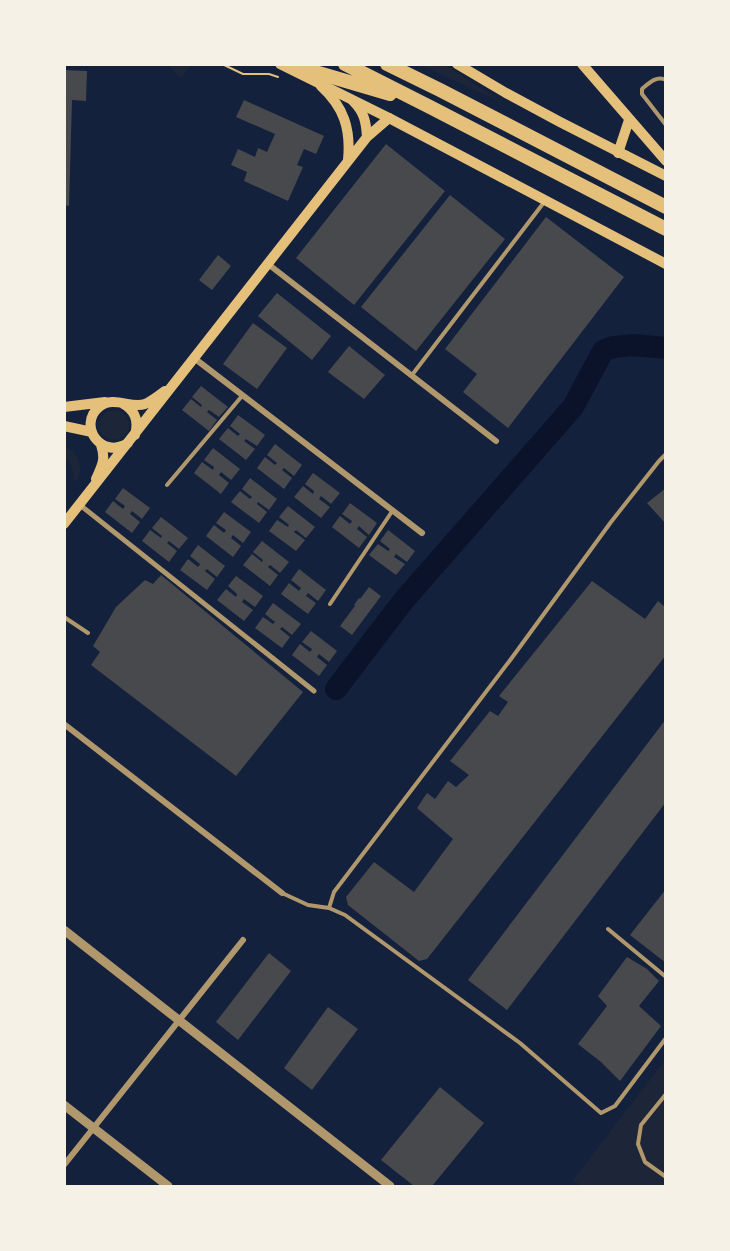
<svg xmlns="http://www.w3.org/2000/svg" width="730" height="1251" font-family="'IBM Plex Serif',serif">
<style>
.green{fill:#1d2539}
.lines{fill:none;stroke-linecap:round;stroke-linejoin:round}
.river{stroke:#0b132b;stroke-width:22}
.building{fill:#48494c}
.path{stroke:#e5c07b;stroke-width:2}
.service{stroke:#b1986c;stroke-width:4}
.pedestrian{stroke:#b1986c;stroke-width:5}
.minor{stroke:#b1986c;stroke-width:6}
.tertiary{stroke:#b1986c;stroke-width:9}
.secondary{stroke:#e5c07b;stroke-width:10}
.primary{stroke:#e5c07b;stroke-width:10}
.motorway{stroke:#e5c07b;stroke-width:14}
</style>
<rect width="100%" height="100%" fill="#14213d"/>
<path class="green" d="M167,65h24l-10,13z
M420,65h25l61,39z
M99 425a15 15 0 1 1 30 0a15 15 0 1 1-30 0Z
M64,446c16,9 19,19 13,35l-4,-1c1,-10 -1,-16 -8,-22z
M665,1060v126h-84l-8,-6z"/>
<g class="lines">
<path class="river" d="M336,689l68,-89 169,-193 30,-56 10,-4 21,-2 32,3"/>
</g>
<path class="building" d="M64,70l23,1 -1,30 -14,-1 -3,106 -5,-1z
M244,100l80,36 -8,18 -12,-5 -7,16 6,2 -15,34 -44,-20 3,-9 -16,-7 7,-16 17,8 3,-9 9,4 8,-18 -39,-17z
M386,144l59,47 -91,114 -58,-47z
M450,195l55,44 -89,112 -55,-44z
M546,217l78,60 -116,151 -45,-36 14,-18 -32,-25z
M218,255l13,11 -19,24 -13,-10z
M277,293l54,43 -19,24 -54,-44z
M253,323l34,25 -30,41 -34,-25z
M349,346l36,29 -21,24 -36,-27z
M201,386l27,21 -9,10 -10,-7 -2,2 10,8 -8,11 -27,-21 9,-11 10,8 1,-2 -10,-8z
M238,415l27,20 -8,11 -11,-7 -2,2 11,8 -9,11 -27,-21 9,-11 10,8 2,-2 -10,-8z
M275,444l27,21 -8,11 -10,-8 -2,2 10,8 -8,11 -27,-21 8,-11 10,8 2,-2 -10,-8z
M213,448l27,21 -9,11 -10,-8 -2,3 10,8 -8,11 -27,-21 8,-11 11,8 1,-3 -10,-7z
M313,473l27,20 -9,11 -10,-8 -2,3 11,8 -9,11 -27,-21 9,-11 10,8 1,-3 -9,-7z
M250,478l27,21 -8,11 -11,-8 -1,2 10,8 -8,11 -28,-21 9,-11 10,8 2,-2 -10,-8z
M123,488l27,20 -8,11 -10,-8 -2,3 10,8 -8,11 -27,-21 8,-11 10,8 2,-3 -10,-7z
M666,488v36l-19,-21z
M350,503l27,20 -8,12 -10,-9 -2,3 10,8 -8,11 -27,-21 8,-11 10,8 2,-3 -10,-7z
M288,506l27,21 -9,11 -10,-8 -2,2 11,8 -9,11 -27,-20 8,-11 11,7 1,-2 -10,-8z
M224,512l27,20 -8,11 -10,-8 -2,3 10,8 -8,11 -27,-21 8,-11 10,8 2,-3 -10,-7z
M161,517l27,21 -9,11 -10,-8 -2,2 10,8 -8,11 -27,-21 8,-11 11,8 1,-2 -10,-8z
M388,530l27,21 -8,11 -11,-8 -2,3 11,7 -9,11 -27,-20 9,-11 10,7 2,-2 -10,-8z
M262,541l27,21 -9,11 -10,-8 -2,2 10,8 -8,11 -27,-21 9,-11 10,8 1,-2 -10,-8z
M198,545l27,21 -8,11 -10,-8 -2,2 10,8 -8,11 -27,-20 8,-11 10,8 2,-3 -10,-8z
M299,569l27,21 -8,11 -10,-8 -2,3 10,7 -8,11 -27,-20 8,-11 10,8 2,-3 -10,-8z
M161,575l142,117 -67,84 -145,-111 9,-13 -7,-6 23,-39 29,-27 8,4z
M236,576l27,20 -8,11 -11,-8 -2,3 11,8 -9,11 -27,-21 9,-11 10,8 1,-3 -9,-8z
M592,581l53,38 13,-18 8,7v47l-239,304 -8,2 -71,-56 -2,-8 28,-35 40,30 39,-53 -36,-31 10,-15 8,6 13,-18 8,6 13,-12 -19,-14 40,-50 8,5 10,-14 -9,-6z
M369,587l12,9 -29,39 -12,-9 15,-20 -1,-1 5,-7 1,1z
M273,603l28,21 -9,11 -10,-8 -2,2 10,8 -8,11 -27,-20 8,-11 10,7 2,-2 -10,-8z
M311,631l26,20 -8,11 -10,-8 -2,3 10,8 -8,11 -27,-21 8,-11 10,8 2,-3 -10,-7z
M666,719v83l-159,208 -39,-30z
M666,889v74l-36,-28z
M269,953l22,18 -53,69 -22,-18z
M627,957l20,12 12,12 -20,25 22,20 -41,55 -19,-19 -23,-18 29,-38 -9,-10z
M328,1007l30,22 -46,61 -28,-22z
M440,1087l44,36 -52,63h-18l-33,-26z"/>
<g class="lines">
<path class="path" d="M222,64l21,10h26l9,3"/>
<path class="service" d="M666,80c-9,-5 -17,3 -24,9v5l24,31
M412,375l133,-174
M666,454l-7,7 -48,61 -100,137 -177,233 -5,16 16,7 175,128 81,70 14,-7 51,-68
M167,485l75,-89
M330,604l63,-94
M64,617l24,16
M282,893l26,12 21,3
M608,929l58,48
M666,1094l-25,31 -3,19 7,18 21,15"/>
<path class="pedestrian" d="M80,505l234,186"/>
<path class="minor" d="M268,264l228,177
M194,358l228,175
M64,724l218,169
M64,1165l179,-225"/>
<path class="tertiary" d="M64,930l326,256
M64,1105l104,81"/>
<path class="secondary" d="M321,86c23,21 30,43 27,74
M353,101c11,11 13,20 14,36
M122,403c13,7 17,17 13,32
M64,407l41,-5
M64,426l28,6
M128,443c-26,17 -51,-17 -29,-36 15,-12 31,2 46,-3 7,-3 14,-9 20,-13
M96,479c6,-14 10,-19 5,-34
M64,524l303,-387 22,-19"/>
<path class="primary" d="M280,64l109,54 277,146
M457,64l49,29 54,29 106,54
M582,64l84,97
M618,153l11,-33"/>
<path class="motorway" d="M288,64l102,30
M345,64l85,43 236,122
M387,64l53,26 226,117"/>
</g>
<rect width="730" height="1251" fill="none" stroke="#f6f1e7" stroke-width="132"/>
</svg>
